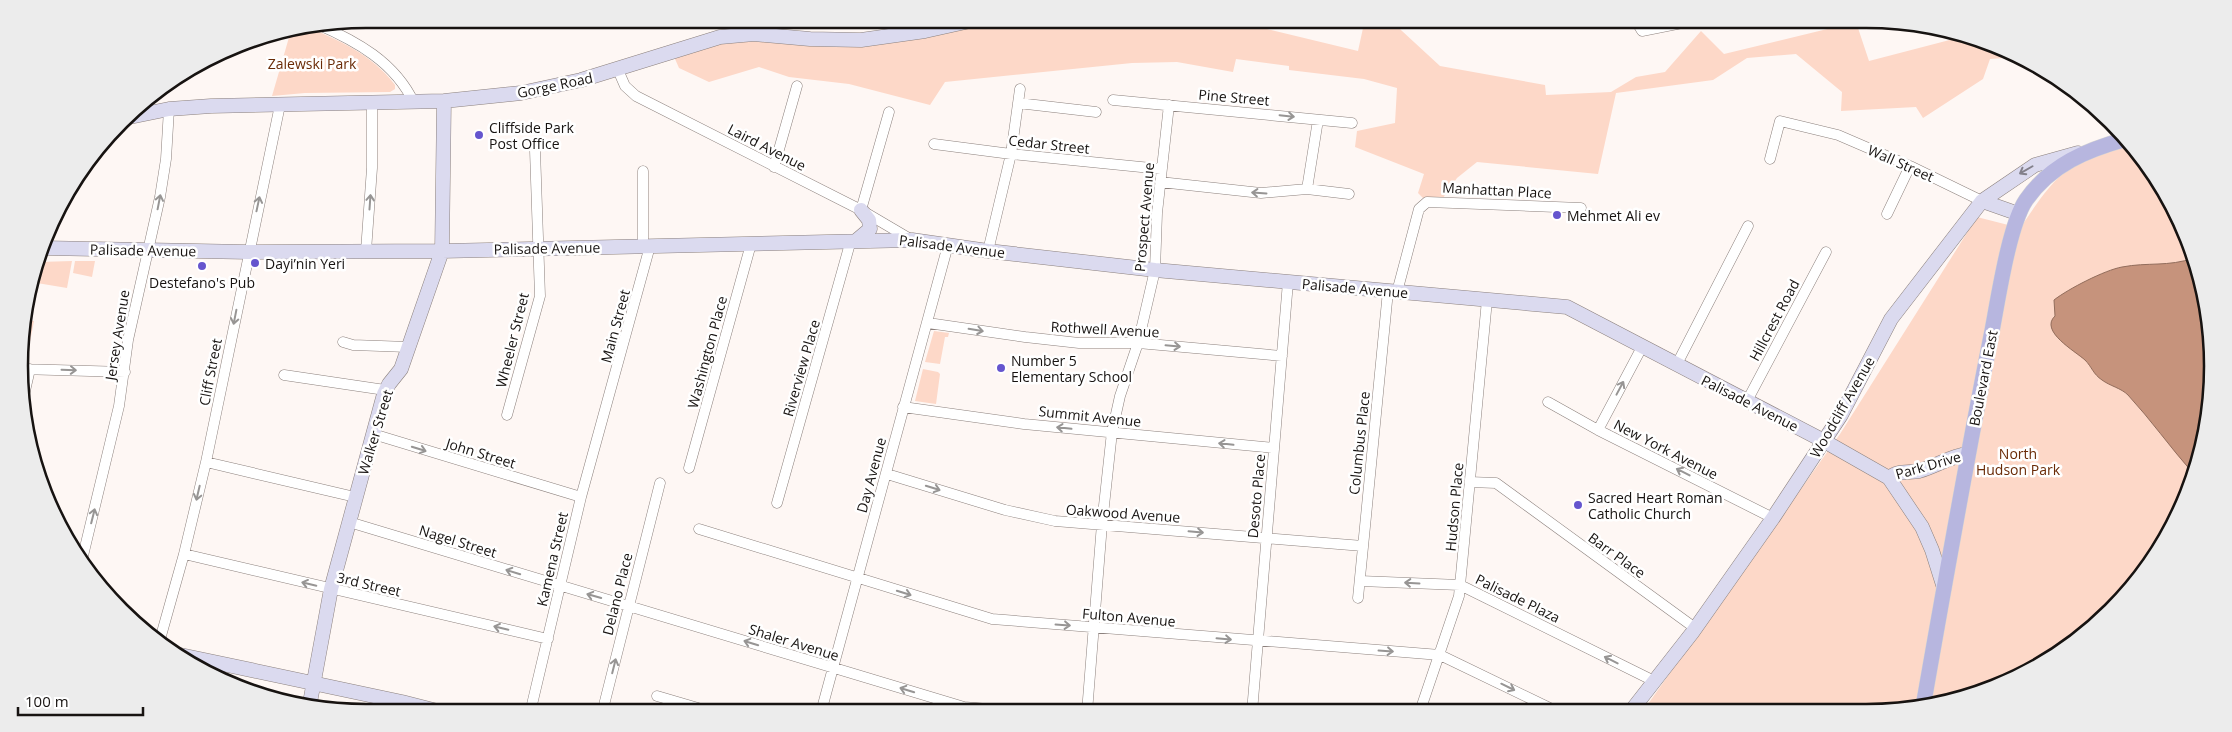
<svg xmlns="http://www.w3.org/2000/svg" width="2232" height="732" font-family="'Open Sans',sans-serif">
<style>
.green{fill:#fdd8c8}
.water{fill:#c6937c;stroke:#926d5c}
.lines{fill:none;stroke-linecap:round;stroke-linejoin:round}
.street-casing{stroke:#8c817d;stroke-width:11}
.secondary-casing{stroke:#8c817d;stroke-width:15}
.primary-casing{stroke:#d5d5d4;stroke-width:16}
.street{stroke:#fff;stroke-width:10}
.secondary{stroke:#dbdaef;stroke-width:14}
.primary{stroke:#b7b6df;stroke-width:15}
.oneway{stroke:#979594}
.oneway2{stroke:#83808b}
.poi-dot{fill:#6555ce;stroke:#fff;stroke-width:2}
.labels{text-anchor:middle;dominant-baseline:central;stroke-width:5;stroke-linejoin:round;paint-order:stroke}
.park-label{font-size:14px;fill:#6a2b07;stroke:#fff}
.street-label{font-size:14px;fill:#171311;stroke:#fff}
.poi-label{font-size:14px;fill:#171311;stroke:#fff;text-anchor:start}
.rim{fill:none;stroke:#171311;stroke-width:2.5}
</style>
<rect width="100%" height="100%" fill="#fef7f4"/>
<path class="green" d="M736,19h22l-4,14 56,6 169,-20h127l13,6 24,4 44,-7 55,1 116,28 7,-32h24l51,47 105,19 1,10 65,-3 25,-15 29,-5 36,-41 23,23 132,-32 13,39 96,-25 34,9 21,12 -30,2 -7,20 -60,39 -7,-11 -75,4 1,-19 -46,-38 -49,4 -34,22 -97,13 -18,81 -121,-12 -20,16 -16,23 -14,1 -9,-9 6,-19 -69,-27 2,-16 38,-8 2,-35 -33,-9 -75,-9v-4l-53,-7 -3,13 -56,-10 -45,1 -187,19 -15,23 -81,-21 -60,-7 -30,-10 -50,15 -30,-14 -7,-16 70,-18z
M302,25c35,14 70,29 93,60v4l-5,3 -85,1 -33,3 20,-69z
M2132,146l23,27 32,60 20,66 6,67 -6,68 -40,105 -56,73 -91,65 -108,33 -269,1 197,-277 137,-217 43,11c14,-20 29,-45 50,-60 17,-13 42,-17 62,-22z
M72,261l-5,27 -30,-5 2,-21z
M75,261h20l-3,16 -19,-4z
M22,319l12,2 -7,36 -6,-1z
M934,331l15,2 -1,4h-3l-5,27 -15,-2z
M923,369l15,3 2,2 -4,30 -21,-3z"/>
<path class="water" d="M2194,258l13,41 6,67 -6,68 -15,38c-22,-25 -41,-52 -64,-77 -7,-7 -18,-9 -26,-15 -9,-6 -10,-13 -17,-20 -10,-9 -46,-29 -30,-44l-1,-16c14,-11 51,-30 68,-33 26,-5 46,0 72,-9z"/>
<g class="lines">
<defs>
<path id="street" d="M1640,19l-1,7 3,5 60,-12
M317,24c39,17 78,38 97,79
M618,70l7,16 11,10 225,114 51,30
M1113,100l239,23
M1018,103l78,9
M934,144l77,10 150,15
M1770,159l10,-38 58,14 72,31 72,35
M774,167l23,-81
M643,171v75
M1160,182l101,11 46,-4 42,5
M1307,189l11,-69
M861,210l28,-98
M1887,214l23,-48
M366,251l6,-83v-65
M988,251l23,-97 9,-65
M1397,292l22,-83 8,-7 154,6
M928,323l97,14 54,6h59l144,13
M343,342l10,3 55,2
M1677,364l71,-138
M20,369l105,3
M284,375l101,15
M1747,401l79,-149
M1548,402l50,28 175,88
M22,404l8,-35
M903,407l121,17 250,24
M507,415l33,-119 -5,-146
M1598,430l44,-83
M373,434l208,63
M206,462l149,35
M689,468l62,-224
M887,474l118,36 50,11 308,25
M1470,482l26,1 199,145
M777,503l74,-263
M349,522l615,185 59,5
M699,529l293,90 448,36 116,56
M184,554l364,85
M81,564l38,-158 9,-66 32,-143 6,-38 3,-50
M1360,581l100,4 194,96
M1358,598l30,-307
M159,643l25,-89 22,-92 74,-357
M657,696l58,17
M1420,711l39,-115 28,-296
M821,712l127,-467
M1087,712l15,-188 10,-92 8,-36 18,-53 17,-73 2,-57 12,-108
M1252,712l36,-430
M530,713l51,-216 69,-251
M602,713l58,-230"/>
<path id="secondary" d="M125,118l44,-9 42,-3 233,-5 77,-8 60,-13 139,-43 34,-3 56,5 51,1 64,-9 54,-12
M1982,201l37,13
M857,240l13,-11 -1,-9 -8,-10
M44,248l204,4 194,-1 470,-11 76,11 167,19 412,37 257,134 65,37 33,49 10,23 12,38
M1889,478c9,-8 19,-5 30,-7 18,-5 31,-15 49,-17
M171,653l231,49 43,11
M309,708l22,-119 53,-195 5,-10 12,-15 41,-118 2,-150
M1631,711l61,-78 81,-115 68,-103 50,-96 91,-118 53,-36 43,-12"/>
<path id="primary" d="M1923,707c22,-125 44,-251 69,-376 6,-31 17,-106 34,-131 25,-36 61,-50 100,-61"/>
</defs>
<use href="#street" class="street-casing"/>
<use href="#secondary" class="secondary-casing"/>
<use href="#primary" class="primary-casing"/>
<use href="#street" class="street"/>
<use href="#secondary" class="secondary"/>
<use href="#primary" class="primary"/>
</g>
<defs><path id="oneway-shaft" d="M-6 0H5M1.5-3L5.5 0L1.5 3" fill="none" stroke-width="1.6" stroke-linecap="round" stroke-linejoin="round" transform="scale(1.25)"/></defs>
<g class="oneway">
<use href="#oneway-shaft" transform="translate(1287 116) rotate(6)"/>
<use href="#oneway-shaft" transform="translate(1259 193) rotate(-176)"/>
<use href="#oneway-shaft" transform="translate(159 202) rotate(-79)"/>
<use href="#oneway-shaft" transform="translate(370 202) rotate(-86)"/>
<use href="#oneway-shaft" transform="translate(258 204) rotate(-78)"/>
<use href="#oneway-shaft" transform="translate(235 317) rotate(101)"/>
<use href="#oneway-shaft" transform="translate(976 330) rotate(9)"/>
<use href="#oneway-shaft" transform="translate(1173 346) rotate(5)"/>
<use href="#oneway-shaft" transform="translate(69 370) rotate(2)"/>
<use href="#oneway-shaft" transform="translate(1620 388) rotate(-62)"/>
<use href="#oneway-shaft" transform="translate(1064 428) rotate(-174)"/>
<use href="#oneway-shaft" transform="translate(1226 444) rotate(-174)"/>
<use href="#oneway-shaft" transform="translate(419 449) rotate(17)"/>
<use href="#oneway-shaft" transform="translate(1683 472) rotate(-153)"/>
<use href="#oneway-shaft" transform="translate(933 488) rotate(17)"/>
<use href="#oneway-shaft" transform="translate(198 493) rotate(103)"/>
<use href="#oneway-shaft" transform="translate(93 516) rotate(-76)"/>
<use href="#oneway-shaft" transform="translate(1196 532) rotate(5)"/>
<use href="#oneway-shaft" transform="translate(513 572) rotate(-163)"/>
<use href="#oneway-shaft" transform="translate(1412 583) rotate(-177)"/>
<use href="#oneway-shaft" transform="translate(309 584) rotate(-167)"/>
<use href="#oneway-shaft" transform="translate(904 593) rotate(17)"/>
<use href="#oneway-shaft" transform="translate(594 596) rotate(-164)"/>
<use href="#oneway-shaft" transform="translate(1063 625) rotate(4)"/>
<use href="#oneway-shaft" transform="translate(501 628) rotate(-167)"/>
<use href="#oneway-shaft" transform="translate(1224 639) rotate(5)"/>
<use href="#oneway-shaft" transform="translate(751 643) rotate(-163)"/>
<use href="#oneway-shaft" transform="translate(1386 651) rotate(4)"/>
<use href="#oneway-shaft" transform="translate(1611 660) rotate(-153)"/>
<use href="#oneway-shaft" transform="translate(614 666) rotate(-76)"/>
<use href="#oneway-shaft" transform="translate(1508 687) rotate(26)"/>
<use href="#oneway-shaft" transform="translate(907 690) rotate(-163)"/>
</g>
<use class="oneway2" href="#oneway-shaft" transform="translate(2026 170) rotate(150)"/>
<g class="poi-dot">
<circle cx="479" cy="135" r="5"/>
<circle cx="1557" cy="215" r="5"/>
<circle cx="255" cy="263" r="5"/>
<circle cx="202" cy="266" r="5"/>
<circle cx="1001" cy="368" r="5"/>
<circle cx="1578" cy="505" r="5"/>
</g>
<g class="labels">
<g class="park-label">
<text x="312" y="63">Zalewski Park</text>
<text x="2018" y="453">North<tspan x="2018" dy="16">Hudson Park</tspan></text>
</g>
<g class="street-label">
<text transform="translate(555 85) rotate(-12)">Gorge Road</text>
<text transform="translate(1234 97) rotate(5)">Pine Street</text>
<text transform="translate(1049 144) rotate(6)">Cedar Street</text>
<text transform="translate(767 147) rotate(27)">Laird Avenue</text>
<text transform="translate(1901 163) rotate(24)">Wall Street</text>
<text transform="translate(1497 190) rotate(3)">Manhattan Place</text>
<text transform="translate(1144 217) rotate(-85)">Prospect Avenue</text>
<text transform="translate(952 246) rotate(7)">Palisade Avenue</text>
<text transform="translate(547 248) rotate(-1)">Palisade Avenue</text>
<text transform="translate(143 250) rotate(1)">Palisade Avenue</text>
<text transform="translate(1355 288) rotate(5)">Palisade Avenue</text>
<text transform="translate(1774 320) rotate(-62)">Hillcrest Road</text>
<text transform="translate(615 326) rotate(-75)">Main Street</text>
<text transform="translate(1105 329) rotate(3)">Rothwell Avenue</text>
<text transform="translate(117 335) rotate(-81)">Jersey Avenue</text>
<text transform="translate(512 340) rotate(-76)">Wheeler Street</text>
<text transform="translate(707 352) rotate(-75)">Washington Place</text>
<text transform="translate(801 368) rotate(-74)">Riverview Place</text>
<text transform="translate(210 372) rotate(-79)">Cliff Street</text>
<text transform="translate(1983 378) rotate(-79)">Boulevard East</text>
<text transform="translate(1750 403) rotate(27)">Palisade Avenue</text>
<text transform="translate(1842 407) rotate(-60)">Woodcliff Avenue</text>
<text transform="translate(1090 416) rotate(6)">Summit Avenue</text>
<text transform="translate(375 432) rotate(-73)">Walker Street</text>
<text transform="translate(1359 443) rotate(-84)">Columbus Place</text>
<text transform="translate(1666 449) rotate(27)">New York Avenue</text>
<text transform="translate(481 453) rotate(17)">John Street</text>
<text transform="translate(1928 465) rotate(-16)">Park Drive</text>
<text transform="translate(871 475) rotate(-75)">Day Avenue</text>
<text transform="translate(1256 496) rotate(-85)">Desoto Place</text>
<text transform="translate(1454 507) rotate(-85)">Hudson Place</text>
<text transform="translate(1123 513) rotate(4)">Oakwood Avenue</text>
<text transform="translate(458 541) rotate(17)">Nagel Street</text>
<text transform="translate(1617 555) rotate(36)">Barr Place</text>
<text transform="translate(552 559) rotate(-77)">Kamena Street</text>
<text transform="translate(369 584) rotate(13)">3rd Street</text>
<text transform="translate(617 594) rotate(-76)">Delano Place</text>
<text transform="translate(1518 598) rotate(26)">Palisade Plaza</text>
<text transform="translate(1129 617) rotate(5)">Fulton Avenue</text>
<text transform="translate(794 642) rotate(17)">Shaler Avenue</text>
</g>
<g class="poi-label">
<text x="489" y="127">Cliffside Park<tspan x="489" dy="16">Post Office</tspan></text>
<text x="1567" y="215">Mehmet Ali ev</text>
<text x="265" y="263">Dayi’nin Yeri</text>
<text x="202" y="282" text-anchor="middle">Destefano's Pub</text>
<text x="1011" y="360">Number 5<tspan x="1011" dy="16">Elementary School</tspan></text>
<text x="1588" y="497">Sacred Heart Roman<tspan x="1588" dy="16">Catholic Church</tspan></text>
</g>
</g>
<path d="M0 0H2232V732H0ZM366 28H1866A338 338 0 0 1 2204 366V366A338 338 0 0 1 1866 704H366A338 338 0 0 1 28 366V366A338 338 0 0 1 366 28Z" fill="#ececec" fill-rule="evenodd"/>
<path class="rim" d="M366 28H1866A338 338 0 0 1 2204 366V366A338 338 0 0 1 1866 704H366A338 338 0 0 1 28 366V366A338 338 0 0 1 366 28Z"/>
<path d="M18 707v8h125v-8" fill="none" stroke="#171311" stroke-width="2.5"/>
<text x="25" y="707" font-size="15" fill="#171311" stroke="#ffffff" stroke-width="4" paint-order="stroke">100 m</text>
</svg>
